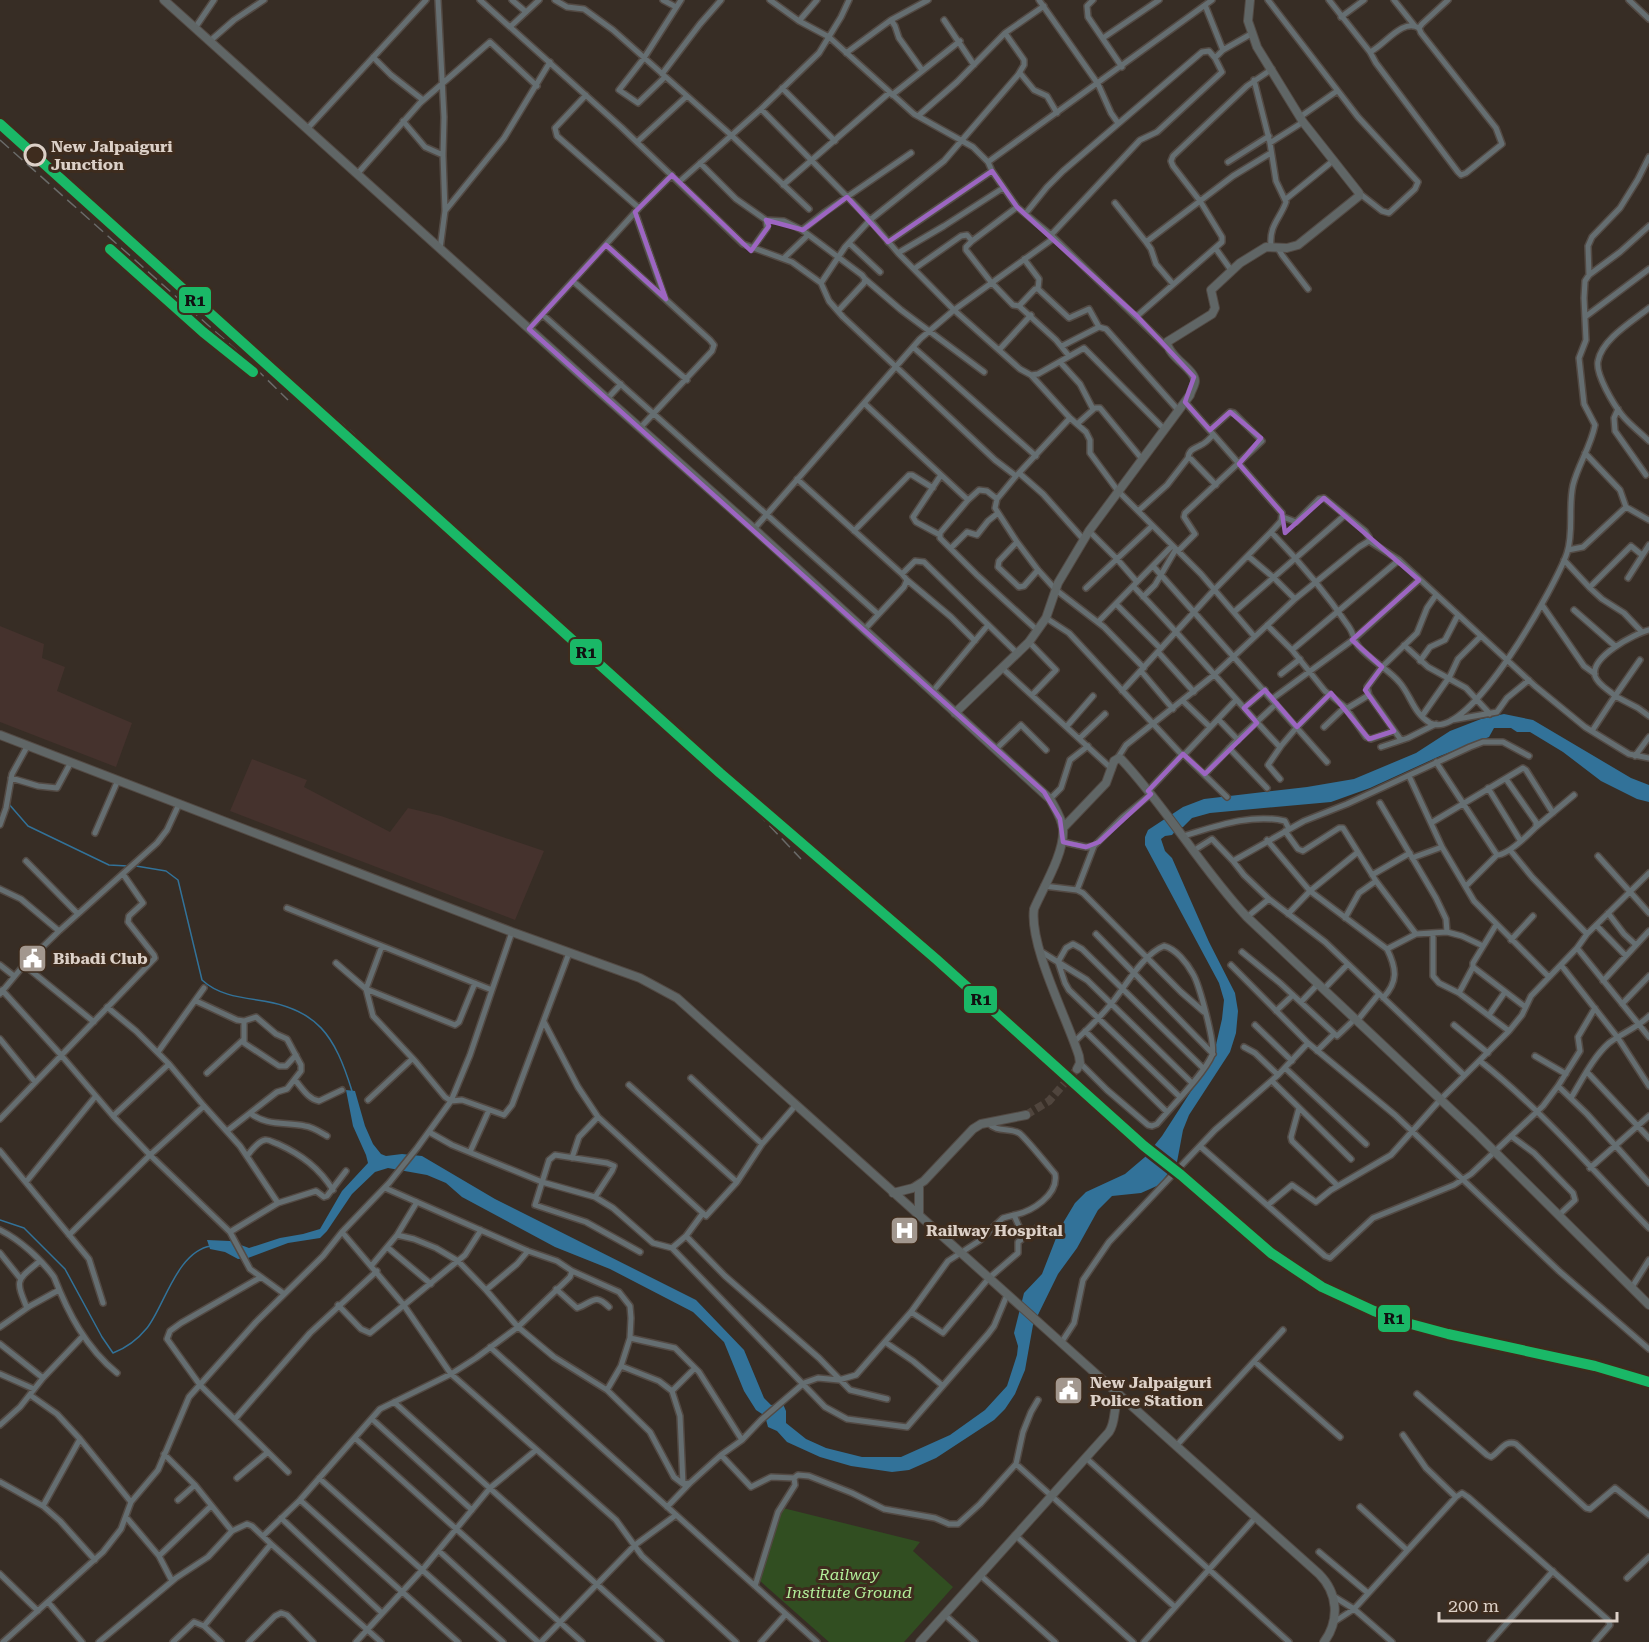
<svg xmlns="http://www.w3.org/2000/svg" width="1649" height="1642" font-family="'Roboto Serif',serif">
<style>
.industrial{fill:#45322d}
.green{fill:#314e21}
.water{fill:#327299}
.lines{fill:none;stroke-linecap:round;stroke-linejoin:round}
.stream{stroke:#327299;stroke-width:1.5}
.secondary-tunnel{stroke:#50453d;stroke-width:8;stroke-dasharray:8 4;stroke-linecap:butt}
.street-casing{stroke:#534a44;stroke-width:8}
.secondary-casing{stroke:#534a44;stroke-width:10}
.street{stroke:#656e71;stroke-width:5}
.secondary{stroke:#606666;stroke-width:8}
.rail{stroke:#6a6a68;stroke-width:1.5;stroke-dasharray:12 6;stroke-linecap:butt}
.rail-1-casing{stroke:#3e2c1e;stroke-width:15}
.rail-1{stroke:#1ab867;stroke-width:10}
.marked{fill:none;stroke:#9d65c2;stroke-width:4.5;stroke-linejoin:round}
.stop-dot{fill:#3e2c1e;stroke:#dcd0c7;stroke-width:3}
.labels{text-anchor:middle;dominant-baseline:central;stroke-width:6;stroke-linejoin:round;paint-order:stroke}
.stop-label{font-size:16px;font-weight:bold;fill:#dcd0c7;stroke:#3e2c1e;text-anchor:start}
.poi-label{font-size:16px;font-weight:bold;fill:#dcd0c7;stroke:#3e2c1e;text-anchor:start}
.park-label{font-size:16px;font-style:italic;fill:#b2ee99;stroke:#3e2c1e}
.line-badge{stroke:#3e2c1e;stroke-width:2}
.pale-badge-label{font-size:16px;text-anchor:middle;font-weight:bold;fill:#111}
</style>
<rect width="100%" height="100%" fill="#372d25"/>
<path class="industrial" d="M0,626l44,18 -2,14 23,9 -8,24 75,32 -16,44 -116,-45z
M252,759l55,21 -3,7 86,45 18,-24 33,8 103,35 -29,69 -285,-109z"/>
<path class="green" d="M783,1508l137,34 -7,9 40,36 -49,55h-75l-70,-62z"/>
<path class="water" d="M1504,714l29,6 98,58 18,7v17l-12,-3 -36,-18 -38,-29 -33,-20h-13l-6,-4h-17l-5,9 -49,19 -70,32 -39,14 -121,11 -18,5 -9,9 -5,1 -6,7 -7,1 -4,3 4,12 7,7 37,84 26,51 3,18 -2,22 -6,19 -41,63 -6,15 -6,32 -18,23 -18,8 -29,3 -14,14 -21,38 -19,26 -25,51 -8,45 -10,24 -10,15 -11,11 -58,38 -27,12 -17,2 -41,-6 -31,-9 -33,-15 -10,-11 -9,-4 -3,-11 -9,-6 -12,-19 -20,-49 -31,-30 -83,-43 -55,-22 -93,-50 -16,-14 -19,-8 -39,-7 -13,4 -23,22 -25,37 -7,7 -32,5 -40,15 -10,1 -13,-7 -15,-3 -3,-9 23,1 19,7 31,-10 23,-4 17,-5 22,-38 26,-28 -2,-8 -13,-29 -7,-36 9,1 10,35 8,18 8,10 5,2 16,-2 20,2 73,43 201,101 48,50 20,48 7,7 12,-1 3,7v12l20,16 20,9 36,9h39l49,-22 35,-25 22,-24 10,-31 1,-9 -4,-13 10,-40 18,-19 18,-46 15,-25 11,-11 39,-18 20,-17 17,-21 44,-68 9,-19 7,-30 2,-19 -5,-17 -74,-138v-8l3,-7 35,-23 21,-8 103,-12 47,-8 62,-26 34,-22 31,-12z"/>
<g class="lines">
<path class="stream" d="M8,803l20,23 81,39 19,1
M136,866l30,5 12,9 24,100c15,14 35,17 55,20 61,8 78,36 95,91
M0,1220l24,8 41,41 37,68 11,16c13,-5 25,-14 34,-25 17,-21 30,-77 64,-82"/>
<path class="secondary-tunnel" d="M1026,1115l23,-14 28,-32"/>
<defs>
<path id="street" d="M438,0l6,117 -1,38 2,56 -5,38
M480,0l141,127 122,117 49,18 29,21 24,-36 25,-27 74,-59 74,-86 6,-10v-5l-19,-27
M512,0l14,12
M555,0l12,7 17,2 29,21 118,105 78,74
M663,0l13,7
M770,0l29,21 30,16 85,77 59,33 15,15 4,9 25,36 34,28 115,111
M1039,0l59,84 13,29 7,10
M1093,0l-6,6 1,11 34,50
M1268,0l90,117 60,65 -3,7 -26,24 -7,-2 -23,-18
M1329,0l41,52c15,-7 32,-34 49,-24
M1394,0l20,25
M1629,0l20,19
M1205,5l18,45
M1341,17l23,-17
M891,20l4,6 4,12 23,32
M944,20l30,45
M799,21l18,-21
M510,27l29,-27
M195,28l19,-28
M1103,38l56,-38
M210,41l24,-21 30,-20
M1370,52l6,11 82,109 3,3 5,-2 36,-29 -6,-16 -75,-95 -2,-5 3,-4 26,-24
M846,53l45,-33 37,-20
M373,57l18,18 32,25
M1020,73l14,17 13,6 10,17
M662,74l38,-50 21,-24
M665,77l-27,26 -19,-13 25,-32 37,-58
M1254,80l16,63 6,38 10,21c-6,17 -17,23 -15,44
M782,88l53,53
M586,95l-31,33 2,8 82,72
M892,95l68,-54
M761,109l109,111 28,33 56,57 66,59 11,6 7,-1 46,-26 80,81
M918,116l39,-34 48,-49 39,-27
M1300,117l37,-26
M403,121l22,26 18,8
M307,129l119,-129
M637,142l50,-46
M1270,143l33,-21
M988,162l224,-162
M1228,162l41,-26
M700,163l36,36 30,21 1,8 -15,21
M358,173l62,-70 70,-61 47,44
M679,182l82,-73 58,-56 22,-36 8,-17
M783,185l106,-92
M1286,199l48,-39
M1115,203l31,39 5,7 5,15 17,20
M1017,207l-45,34 -6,6v3l25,32 22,23 6,1 16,-17h3l31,29 20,-9 10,18
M445,211l59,-73 46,-76
M635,212l30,86
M1026,213l21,-26 16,-16 139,-119 7,-1 6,7 8,-8 28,-16
M766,220l18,1 18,9 60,45 3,4 -1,4 -26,28
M802,230l23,-18 86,-59
M1051,235l89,-95 17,-8 65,-60 -7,-14
M888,242l104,-71
M1146,242l87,-66 38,-23
M849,243l31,29
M606,245l104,95 4,5 -2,6 -72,77
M1278,248l4,7 26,34
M1216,249l15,21
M898,253l46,-27 59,-38
M784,258l24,-23
M1024,259l15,20 -1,10
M914,269l47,-33 6,-1 5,6
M1589,275l-1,-29 4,-9 28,-29 18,-29 11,-22
M865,279l36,31 83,62
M574,282l113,98
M821,283l8,18 14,16 152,143 21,16 -19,23 -2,9 22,34 21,28 18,20 48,37 40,41
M1019,306l37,34 13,16
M1649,308c-16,13 -47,31 -51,53 -3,13 16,44 24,54 8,10 18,17 27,26
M543,315l335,299
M1137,316l85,-74v-5l-22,-36 -27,-35 -2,-5 2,-5 74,-70 25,-17
M1585,317l64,-48
M529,329l110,-121 33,-33
M1062,346l37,-19 7,2 73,82
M913,347l123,109
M999,350l32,-35
M1060,362l20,22 13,25
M1031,375l39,43 16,14 4,8v13l28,38 83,83 53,62
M607,399l14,-15
M1185,402l97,111 -1,8 -10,11c29,30 55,61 78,95 5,7 5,14 10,20 12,14 30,22 41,36 11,13 14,31 30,40 39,20 127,-140 137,-170 7,-21 1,-46 6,-68 5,-20 18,-39 22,-60l-11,-21 -5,-46 7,-18 -2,-42 1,-17 4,-6 31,-23 29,-26
M865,404l103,96
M1618,409l-4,9 1,13 31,44
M1077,424l18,-16h5l42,51
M1585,453l35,37 6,17
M1188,458c1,-9 6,-9 13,-13 5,-2 9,-7 12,-10
M1019,473l24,21 41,46
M1018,474l52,-56
M797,479l105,95 5,6 -3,7 -40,43
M997,499l-10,-8 -8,-1 -11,10 -28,33v5l37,37 60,55
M1138,511l29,-26 21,-27 3,1 25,26
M1283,517l13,5 23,-23 5,-1 41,33 4,6v4
M754,529l166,-190 34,-29 100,-72
M854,531l55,-56h3l21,13
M1089,531l28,28 20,23
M940,535l-24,-13 -3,-5 28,-42
M1017,542l-18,19 -1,6 21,20 5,-1 14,-16
M951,548l16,-16 10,3 11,-14 10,-8
M1568,550l15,-3 43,-40 23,13
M1178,551l17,-17 -11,-17 1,-4 77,-72 -28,-28 -4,-1 -20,18
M1248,556l26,22 21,21
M1564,560l26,28 12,11 22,14 18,19
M1153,566l174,196
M902,574l13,-13 9,1 94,92
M1628,578l21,-33
M907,580l44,37 24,24
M1133,586c50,51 96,107 145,159l3,1 16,-19 32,-32
M1590,587l41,-41 11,9
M1086,588l66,-62
M1143,597l12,-12 21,-36
M1116,604l44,44
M1542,605l42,61 11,8
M1574,610l41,36
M1234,612l111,-97
M1046,618l23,15 113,122h2l52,-55
M1098,622l74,-76
M1267,625l25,25 33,41 20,16 21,30 5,2 23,-8
M1029,642l27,28 -24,25
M1404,645l24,22 38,21 24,26
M1292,650l107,-90
M1158,652l36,40
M1640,660l-25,36 23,12 11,8
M1420,661l10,-14 15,-7 13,-25
M1002,668l110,101
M1141,671l32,38
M1281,674l19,-15
M933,691l55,-66
M1122,691l93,-102 56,-57
M1272,699l82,-60 65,-59
M1183,701l27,26
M1244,708l21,-18
M1346,709l23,-14
M1422,716l28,-40 8,-17 23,-23
M1218,719l20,21
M1452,720l45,-8 10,-14 22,-18
M1067,726l26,-30
M1324,727l21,-20
M1592,731l23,-35c-6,-6 -17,-11 -20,-20 -5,-19 39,-42 54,-46
M1080,738l25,-24
M1401,740l-32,-45 -2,-8 15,-20 35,-34 10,-25 9,-13
M1381,747l27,-9 28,-14
M1229,748l38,40
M996,749l25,-24 25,25
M1184,755l43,42
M1635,756l14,-19
M1117,759l9,-14 88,-70 81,-76 64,-52 10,-6 30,19 136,126 50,41 44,27 20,4
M1436,762l61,93
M1205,774l28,-30 43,-40
M1409,776l33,71 32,54 75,76
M11,778l27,8 19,2 14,-26
M1280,779l-12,-14 13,-19
M1488,788l32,52
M1148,791l34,-36
M1050,799l11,-11 9,-28 18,-14
M1380,803l56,95 10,21 1,13
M1431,823l92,-55 3,2 27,43
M0,825l6,-17 6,-34 16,-29
M1536,827l38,-32
M1285,831l13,18 5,2 36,-23h4l33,53 40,53
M95,833l23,-53
M1183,836c31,-9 68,-23 102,-15l4,8
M1267,840l43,51 77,58c10,20 11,33 -4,49
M1063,842l23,5 8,-1 28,-28 29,-24
M1510,850l22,27 55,57
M1193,851l19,-12 21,22 71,-40 43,-17 123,-57 13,-5h20l26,14
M1598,856l51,57
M1412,858l30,-11
M26,861l52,53
M1233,861l11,14 25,24 56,43 139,133
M1372,875l38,-22
M1044,886l33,4 6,3 98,99 23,20
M1466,886l31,-31c11,0 31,-20 39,-28v-5l-30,-43
M0,889l21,10 38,32
M1077,890l17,-44
M287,908l205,82 20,-58
M1608,913l16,21 12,11
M1288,914l22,-23 48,-39
M1247,917l22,-18
M1345,918l14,-25 17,-12
M1496,925l-23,38v4l51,39
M1596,925l30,31
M1433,933v43l6,7 20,10 50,38
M1096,934l117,120
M1511,940l22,-24
M382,946l-16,43 89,36 4,-3 16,-39
M1577,948l72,89
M1387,949l29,-15 31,-2 15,4 21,10
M1040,951l47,29 105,103
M1242,952l38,31 57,53 18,-17
M336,963l30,26 7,27 43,46 29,35 6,4 11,-1 42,15 8,-10 57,-152
M0,965l14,11
M24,965l70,57
M1231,965l77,78 87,72 164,156 90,78
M1561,965l57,73 31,48
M1603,981l46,-50
M1324,989l24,-25
M2,990l59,65 52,61 37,39 80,77 20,37 33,24
M1459,993l14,-26
M0,994l24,-29 35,-34 98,-88 10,-13 12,-26
M196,1001l41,19 7,1 12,-4 20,17 11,5 14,26v6l-14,18 -10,3 -50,39
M1301,1002l17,-18
M1622,1004l27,-28
M107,1007l29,24 33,33 35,42 36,40 38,57
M1276,1011l17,-16
M1489,1015l16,-23
M244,1021v22l35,23h7l10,-11
M1357,1021l21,-26
M544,1022l34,65 20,30 108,99 31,-34 25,-38 33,-38
M1255,1025l37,36
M1454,1025l34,28
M1085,1031l82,81
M0,1039l35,43
M1075,1041c12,-11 25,-24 36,-37 14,-17 32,-50 53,-58 12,3 23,17 29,28 6,10 23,71 19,81 -8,19 -41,52 -55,69l-5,2 -4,-1 -41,-35 -27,-27
M1244,1047l11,6 23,22
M1317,1051l17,-17
M158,1052l46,-64
M1535,1056l31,18
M1480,1061c62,49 113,110 169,167
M1285,1068l81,76
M1587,1072l62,66
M207,1073l36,-33
M691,1078l71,66
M295,1080c7,8 13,19 24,21l23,-11
M1272,1081l79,78
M629,1085l108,97
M1558,1086l29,28 62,69
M1180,1097l-111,-107 -4,-7 -7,-21 8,-14 7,-4 9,5 121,119
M1571,1098c11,-18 22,-41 38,-55 13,-10 28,-15 40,-27
M368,1100l44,-41
M1299,1108l-8,29 1,4 46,45
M250,1113c16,13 35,9 55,13 8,1 15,6 22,10
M113,1116l56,-52
M0,1119l155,-161 -1,-3 -26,-33 1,-6 14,-13 -20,-29
M988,1123c10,10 20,4 31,10 5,3 31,35 36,41 4,21 -24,38 -41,41
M429,1132l23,13 90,37 53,15 18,11 40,35 19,5 153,159 22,12 60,8 81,-93 6,-8 13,-31
M1511,1136l23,17 39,40 2,7 -16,15
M1201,1147l124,109 5,2 43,-40 81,-33 17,-11 72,-68 15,-20 22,-35 -2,-14 17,-29
M0,1151l89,108 14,44
M470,1152l19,-42
M247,1156c4,-5 11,-15 18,-16 4,-1 9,3 13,4 24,11 41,24 55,46
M572,1158l7,-21 19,-20
M1590,1168l59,-52
M26,1182l69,-85
M385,1188l143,63 29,10 15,10 47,21 11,14 1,12 -1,20 -9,28 -14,24
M595,1197l17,-26 2,-5 -7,-3 -52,-8 -6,5 -14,45 51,17 54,30
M1268,1205l24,-20 24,17 15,-12 60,-35 49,-55 69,-69 13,-16 9,-19 46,-48 10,-14 62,-61
M0,1230c20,10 41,29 54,47 14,36 32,71 63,96
M230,1232l48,-29 38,-12 8,6 3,-1 19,-25
M342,1232l61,72 48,70 165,146 26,36 94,86
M69,1235l81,-80 54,-49
M397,1235l17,4 22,9 22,13 28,29 32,37 36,30 53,33 43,42 24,45 9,7 7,-1
M686,1236l39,40 94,82 31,32 37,9
M387,1247l44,37
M672,1248l14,-12 17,-23
M0,1253l20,25
M372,1265l25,-30 20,-33
M261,1277l-80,46 -11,8 -3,8 33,46 88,87
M1632,1287l17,-27
M556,1289l21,19c16,-5 17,-16 32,-1
M486,1290l31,-26 11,-13
M338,1305l23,24 9,4 95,-78 16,-25
M27,1308c-12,-29 -11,-27 13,-47
M911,1312l32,21 46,-55 29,-25v-11l20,-15
M0,1327l30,-21 29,-16
M630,1338l45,10 24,24 43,68
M885,1342l28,19 30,25
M1061,1343l13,-20 9,-43 26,-38 106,-112 63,-55 30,-32
M0,1344l43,34
M490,1347l327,295
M1255,1362l85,75
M621,1366l38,15 13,10 8,25 3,68
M0,1374l34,15
M672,1391l23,-23
M1417,1394l70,61 4,2c9,-5 14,-18 25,-13l70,64 4,1 25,-21 34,27
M30,1395l27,19 23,25 51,63
M394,1402l267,240
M235,1419l75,-86 67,-62
M372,1419l100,91
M0,1425l20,-18 23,-29 39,-41
M1403,1435l23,33 30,29
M356,1439l226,203
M1176,1446l107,-116
M164,1454l31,31 37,46
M721,1455l30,32 20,-10 23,1 4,-3 11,1 43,17 32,16 51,9 14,6h9l22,-20 36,-40 7,-32 8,-20 7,-12
M1086,1458l203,184
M1016,1464l159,143
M237,1478l31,-26
M319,1478l184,164
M0,1482l43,24 17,15 35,39
M178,1500l17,-15
M300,1500l158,142
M43,1506l37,-67
M667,1507l23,-24 31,-28 21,-15 19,-20 43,-37 14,-5 21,2 17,-5 55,-63 37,-51 31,-20 24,-23 11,-3 10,23
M1360,1507l47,43
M126,1517l33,39 13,25
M281,1518l101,95
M1015,1535l118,107
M263,1536l37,-36 80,-91 71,-35 25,-16 42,-31 52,-50 2,-6
M439,1551l99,91
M1319,1552l49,41
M159,1556l52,-50
M0,1574l38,37
M980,1575l75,67
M1627,1578l22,-21
M755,1586l23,-74 17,-27 -1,-7
M1333,1596l21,13 38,33
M48,1602l34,40
M944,1614l31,28
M1334,1622l20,-13 102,-112 6,-4 6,4 140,123 2,5 -15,17
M204,1626l67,-82
M3,1642l100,-90 18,-23 10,-27 27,-32 31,-73 67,-75 67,-66 19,-24 47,-49 28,-35 34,-47 19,-46 22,-65
M99,1642l77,-64 32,-21 24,-26 15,-7 5,2 19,18 110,98
M173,1642l21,-20 10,4 17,16
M249,1642l26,-26 6,-3 6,2 26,27
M356,1642l67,-73 67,-81 46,-38
M541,1642l94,-97 41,-30
M761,1642l25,-28
M1144,1642l112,-125
M1490,1642l63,-71"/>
<path id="secondary" d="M164,0l422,380 168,149 296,270c5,9 12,19 13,30 2,23 -20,59 -29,80 -5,37 33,109 45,147l1,7 -3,6
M955,713l74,-71 17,-24 12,-35 31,-52 101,-136c1,-4 5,-10 5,-14 0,-12 -27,-24 -28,-39l45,-28 3,-6 -4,-18 29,-27 26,-16 21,1 11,-3 61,-49v-3l-56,-71 -46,-75 -9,-26 2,-21
M0,735l512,197 128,46 37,20 642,576c19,19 21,46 5,68
M1063,828l43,-45 8,-22 5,-3 2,1c46,49 80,109 126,158l228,215 174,173
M919,1185v31
M893,1193l20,-5 11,-7 49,-52 8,-5 45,-9
M920,1642l189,-210c8,-12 3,-25 11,-36"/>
</defs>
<use href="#street" class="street-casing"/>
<use href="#secondary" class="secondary-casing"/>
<use href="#street" class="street"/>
<use href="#secondary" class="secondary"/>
<path class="rail" d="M0,119l355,316
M0,140l245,218 43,42
M720,773l81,86"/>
<defs>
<path id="rail-1" d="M0,124l720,649 216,186 208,187 37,29 90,78 51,34 52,24 33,12 41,11 147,32 54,16
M110,249l93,83 50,40"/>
</defs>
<use href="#rail-1" class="rail-1-casing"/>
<use href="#rail-1" class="rail-1"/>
</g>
<path class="marked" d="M992,171l25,36 120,109 57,61 -9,25 25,28 20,-18 31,26 -22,26 43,49 3,20 39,-35 95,82 -67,60 30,27 -17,23 29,41 -25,8 -38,-46 -34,34 -32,-37 -21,18 13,15 -52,51 -22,-20 -35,37 3,3 -52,48 -13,5 -23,-5 -3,-23 -16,-27 -515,-463 77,-84 60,54 -31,-87 37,-37 79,76 18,-25 -3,-6 37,10 44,-33 41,45z"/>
<defs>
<symbol id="civic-square" viewBox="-11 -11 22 22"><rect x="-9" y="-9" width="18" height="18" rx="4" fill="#a2978e" stroke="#3e2c1e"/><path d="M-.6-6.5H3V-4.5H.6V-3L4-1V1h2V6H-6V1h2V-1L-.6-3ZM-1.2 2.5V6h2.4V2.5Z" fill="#fff"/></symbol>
<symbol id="hospital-square" viewBox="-11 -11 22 22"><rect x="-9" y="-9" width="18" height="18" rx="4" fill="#a2978e" stroke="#3e2c1e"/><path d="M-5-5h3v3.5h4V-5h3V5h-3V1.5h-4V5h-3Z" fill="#fff"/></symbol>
</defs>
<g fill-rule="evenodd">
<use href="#civic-square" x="16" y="942" width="33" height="33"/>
<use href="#hospital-square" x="888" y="1214" width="33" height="33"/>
<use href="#civic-square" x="1052" y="1374" width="33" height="33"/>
</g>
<circle class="stop-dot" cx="35" cy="155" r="10"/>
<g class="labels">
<g class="stop-label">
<text x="51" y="146">New Jalpaiguri<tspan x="51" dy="18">Junction</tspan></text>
</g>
<g class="poi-label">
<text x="53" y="958">Bibadi Club</text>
<text x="926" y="1230">Railway Hospital</text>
<text x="1090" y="1382">New Jalpaiguri<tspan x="1090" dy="18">Police Station</tspan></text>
</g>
<g class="park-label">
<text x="849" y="1574">Railway<tspan x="849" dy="18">Institute Ground</tspan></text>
</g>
</g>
<g class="line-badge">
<rect x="178" y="286" width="34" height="28" rx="6" fill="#1ab867"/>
<rect x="569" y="638" width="34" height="28" rx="6" fill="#1ab867"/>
<rect x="963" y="985" width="35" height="29" rx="6" fill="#1ab867"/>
<rect x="1377" y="1304" width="34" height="29" rx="6" fill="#1ab867"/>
</g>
<g class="pale-badge-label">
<text x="195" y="306">R1</text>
<text x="586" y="658">R1</text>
<text x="981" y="1005">R1</text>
<text x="1394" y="1324">R1</text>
</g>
<path d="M1439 1612v9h178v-9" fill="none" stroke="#dcd0c7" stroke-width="3"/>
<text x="1448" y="1612" font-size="18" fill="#dcd0c7" stroke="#3e2c1e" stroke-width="4.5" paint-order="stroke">200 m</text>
</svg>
